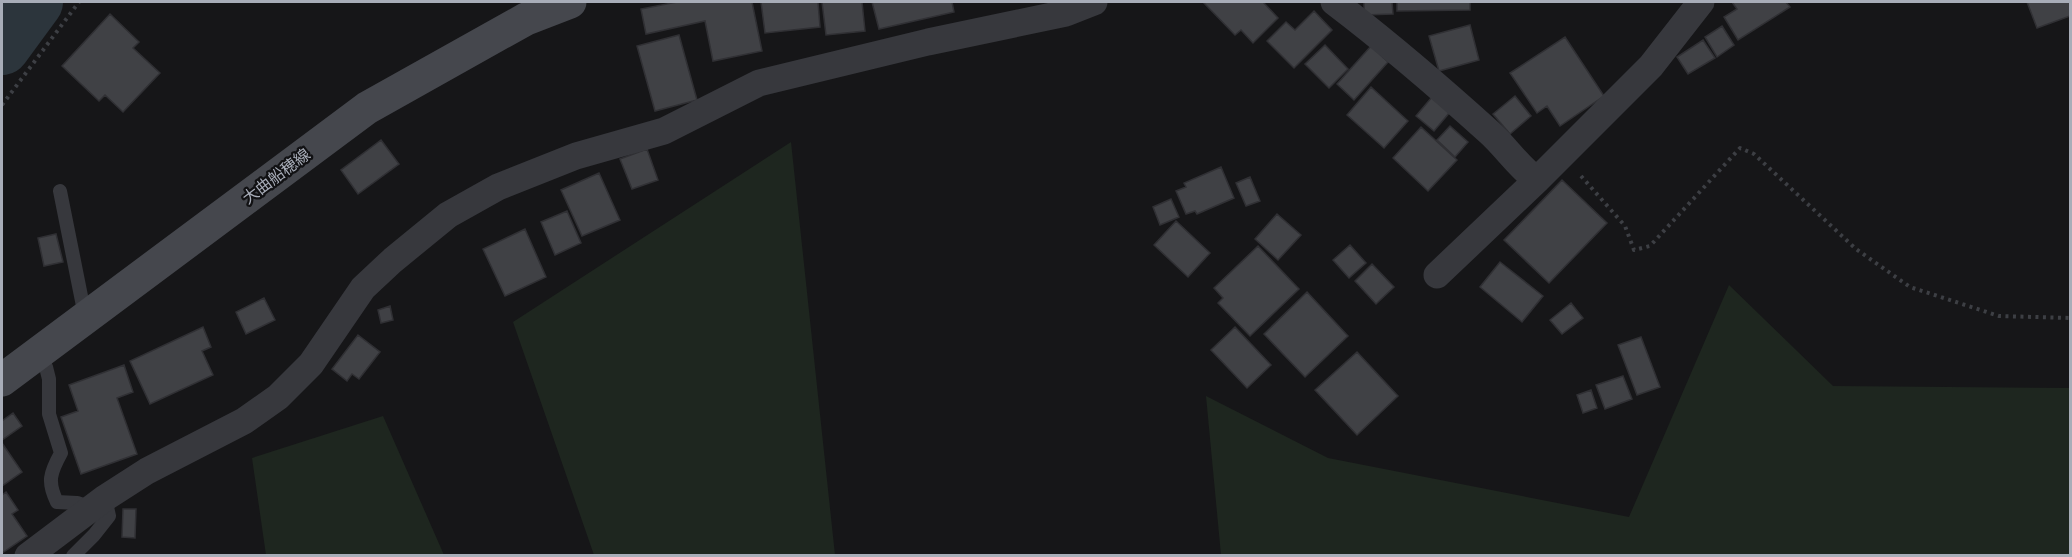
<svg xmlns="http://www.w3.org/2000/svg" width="2072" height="557" font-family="'Noto Sans','Noto Sans JP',sans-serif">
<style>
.green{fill:#1e261f}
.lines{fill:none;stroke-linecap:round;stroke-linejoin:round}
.river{stroke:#2c353c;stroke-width:56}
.building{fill:#404145;stroke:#303034;stroke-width:1.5}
.path{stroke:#3d3f44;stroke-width:4;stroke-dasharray:3 4.5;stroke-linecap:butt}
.lane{stroke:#37383d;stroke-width:14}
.street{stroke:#37383d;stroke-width:27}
.secondary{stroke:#45474d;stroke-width:33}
.labels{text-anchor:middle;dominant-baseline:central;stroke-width:4.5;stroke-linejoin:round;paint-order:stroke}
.street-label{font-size:16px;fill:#a8adb8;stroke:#111113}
</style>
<rect width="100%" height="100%" fill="#161618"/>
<path class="green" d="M791,142l44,413h-241l-81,-233z
M1729,285l104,101 237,2v167h-849l-15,-159 122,62 301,59z
M383,416l61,139h-178l-14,-97z"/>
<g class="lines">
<path class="river" d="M2,47l33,-45"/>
</g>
<path class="building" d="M677,2h75l10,49 -49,10 -8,-40 -59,13 -5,-25z
M761,2h57l2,25 -55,6z
M822,2h40l3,29 -39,4z
M872,2h80l2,10 -75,17z
M1203,2h60l15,16 -25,25 -12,-13 -6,5z
M1364,2h28l1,12 -29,1z
M1397,2h73v8l-73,1z
M1732,2h54l4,5 -52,33 -14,-23 13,-8z
M2027,2h43v14l-33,12z
M1314,11l18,19 -38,38 -27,-27 19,-19 9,8z
M110,14l29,28 -6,6 27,25 -37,39 -18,-17 -6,6 -37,-35z
M1470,25l9,35 -40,11 -10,-35z
M1722,26l12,19 -17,12 -12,-20z
M679,35l18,65 -42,11 -18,-65z
M1565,37l39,59 -44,30 -13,-20 -10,7 -27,-40z
M1703,40l12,18 -27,16 -11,-17z
M1325,45l23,24 -19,19 -24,-24z
M1371,46l17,16 -34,38 -17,-16z
M1371,87l37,34 -24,27 -37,-33z
M1515,96l16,20 -21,18 -17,-20z
M1432,97l18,15 -16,19 -18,-15z
M1450,126l18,16 -13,15 -18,-17z
M1421,127l36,33 -29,31 -35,-33z
M381,140l18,24 -41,30 -17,-24z
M647,149l11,31 -26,9 -12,-30z
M1221,167l13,31 -37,16 -2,-3 -9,3 -10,-23 10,-4 -2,-4z
M599,173l21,47 -38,16 -21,-46z
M1250,177l10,24 -14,5 -10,-23z
M1562,180l45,43 -58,60 -45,-43z
M1171,199l8,18 -19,8 -7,-18z
M567,211l14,32 -26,12 -14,-33z
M1277,214l24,21 -23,25 -23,-21z
M1176,221l34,32 -22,24 -34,-32z
M525,229l21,48 -41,19 -22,-47z
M56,234l7,28 -19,4 -6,-28z
M1350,245l16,18 -17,15 -16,-18z
M1258,246l41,43 -49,47 -32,-33 5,-5 -9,-10z
M1500,262l43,34 -21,26 -42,-35z
M1372,264l22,23 -18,17 -21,-23z
M1307,292l41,44 -43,41 -41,-43z
M264,298l11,22 -29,14 -10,-22z
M1571,303l12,15 -21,16 -12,-14z
M390,306l3,14 -12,3 -3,-13z
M203,327l8,20 -9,4 11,24 -63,29 -20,-43z
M1235,327l36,38 -24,23 -36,-38z
M358,335l22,17 -21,27 -7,-5 -5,7 -15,-12z
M1641,337l19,50 -23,8 -19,-50z
M1357,352l41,44 -41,39 -42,-45z
M124,365l9,27 -16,6 20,56 -56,20 -20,-57 17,-6 -9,-26z
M1623,376l9,23 -27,10 -9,-24z
M1591,390l6,18 -14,5 -6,-18z
M13,413l9,13 -20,14v-19z
M2,443l20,29 -20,14z
M6,492l12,18 -6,4 15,22 -25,17v-58z
M123,509h13l-1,29 -13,-1z"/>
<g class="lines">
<path class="path" d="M2,105l77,-103
M1581,176l44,50 9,24 16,-4 90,-98 14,6 102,95 54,38 89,29 71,2"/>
<path class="lane" d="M60,191l25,125
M46,367l3,12v35l12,39c-11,20 -14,29 -4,49l20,1 15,5
M73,556l21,-21 15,-19 -4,-18"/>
<path class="street" d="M1334,2c54,41 104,84 155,130 17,15 30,36 48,48
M1437,275l100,-95 114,-114 50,-64
M28,556l77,-58 42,-27 97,-50 34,-24 33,-33 52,-76 30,-28 55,-45 50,-28 78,-31 88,-25 95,-48 169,-41 138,-29 28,-11"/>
<path class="secondary" d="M2,380l365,-272 159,-89 44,-17"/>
</g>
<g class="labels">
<g class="street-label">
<text transform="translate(276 176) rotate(-37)">大曲船穂線</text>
</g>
</g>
<rect width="2072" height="557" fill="none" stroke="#a8adb8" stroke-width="6"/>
</svg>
